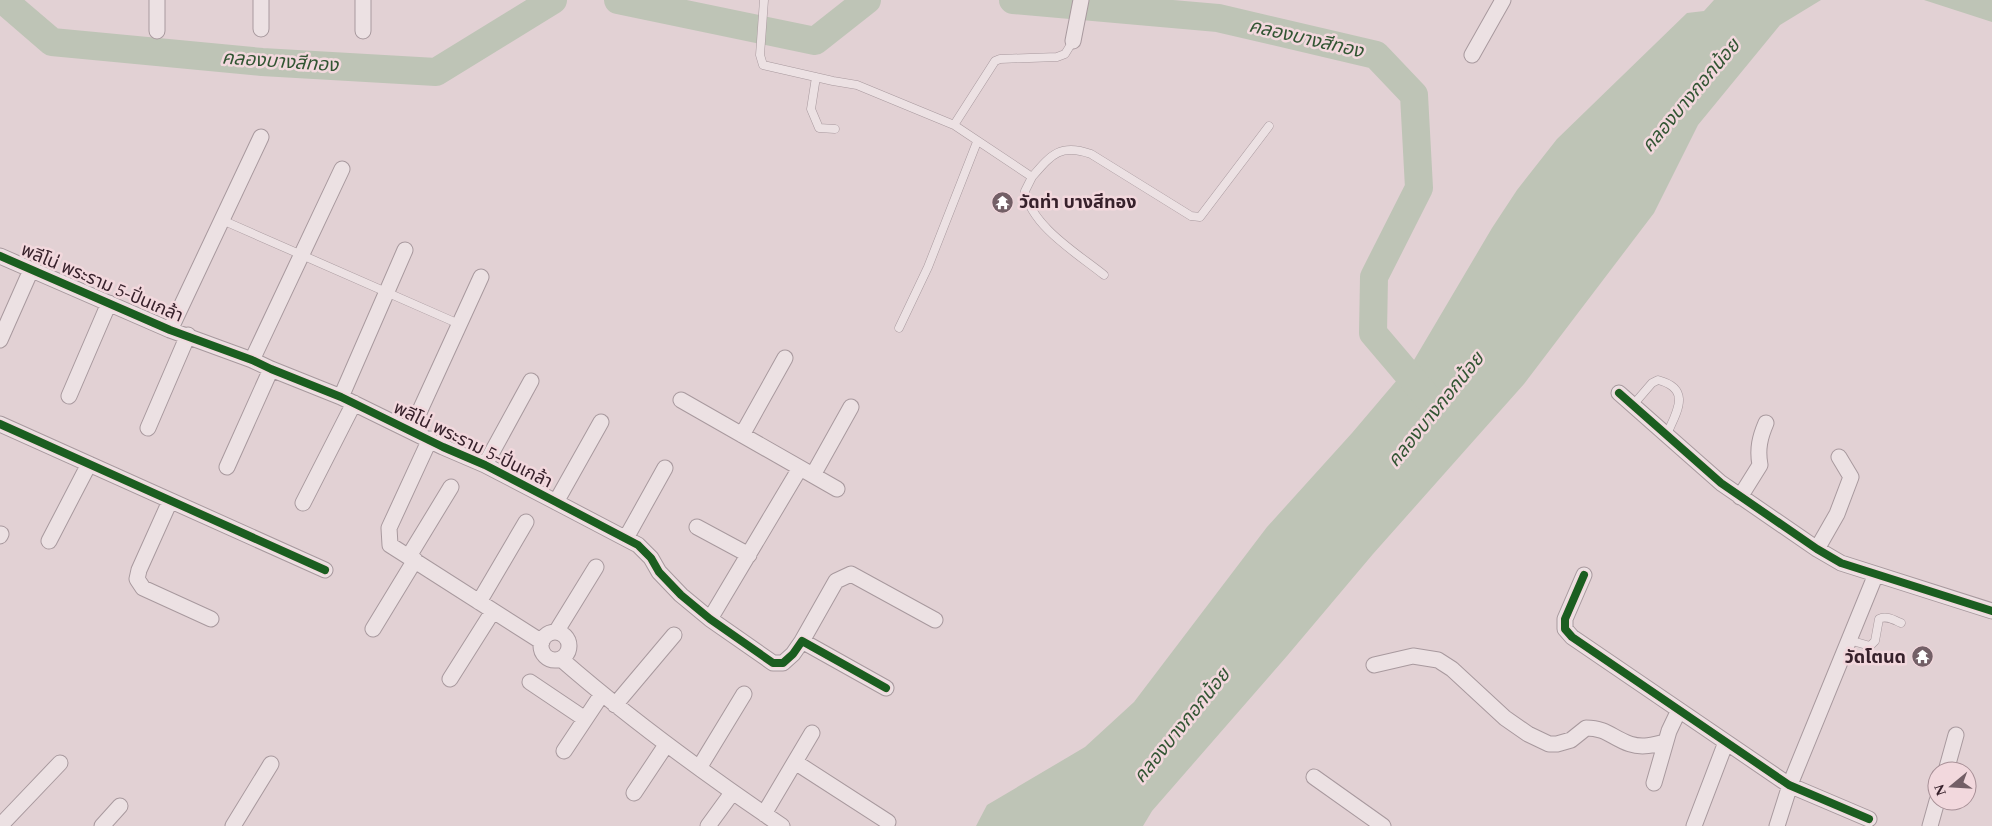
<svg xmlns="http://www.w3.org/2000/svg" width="1992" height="826" font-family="Spectral,'Noto Sans Thai',serif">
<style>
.water{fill:#bec4b6}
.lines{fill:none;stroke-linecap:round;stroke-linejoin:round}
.river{stroke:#bec4b6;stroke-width:28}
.service-casing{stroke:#a8999e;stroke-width:9}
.minor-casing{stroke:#a8999e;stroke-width:17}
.service{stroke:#ece1e3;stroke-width:8}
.minor{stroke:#ece1e3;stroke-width:15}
.cycleway-casing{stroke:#f2d8dd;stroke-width:11}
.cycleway{stroke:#1b5e20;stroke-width:8}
.labels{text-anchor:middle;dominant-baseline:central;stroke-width:5;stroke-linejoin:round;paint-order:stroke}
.poi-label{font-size:18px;font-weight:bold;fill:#37212b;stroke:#f2d8dd;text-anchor:start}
.street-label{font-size:18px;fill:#37212b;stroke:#f2d8dd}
.water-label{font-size:19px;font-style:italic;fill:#325533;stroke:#f2d8dd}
</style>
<rect width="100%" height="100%" fill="#e2d1d4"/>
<path class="water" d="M1714,0h107l-41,25 -82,100 -44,88 -130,171 -151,170 -86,102 -135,155 -9,15h-167l11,-21 98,-58 49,-45 133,-175 85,-94 62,-73 78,-132 25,-38 40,-51 130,-126 17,-2z
M1924,0h68v22z"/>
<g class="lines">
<path class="river" d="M3,0l49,42 210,20 174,10 117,-72
M618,0l197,41 52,-41
M1013,0l205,18 158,37 38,40 5,93 -45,89 -1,56 56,66"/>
<defs>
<path id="service" d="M764,0l-4,55 3,10 70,16 24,4 97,40
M1073,41l-8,13 -8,3 -57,2 -5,2 -41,64 78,52 -7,14c6,35 53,63 79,84
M816,77l-5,32 8,19 16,1
M1032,177c19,-22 28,-34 59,-23l100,62 9,1 69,-91
M222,220l237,104
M899,328l29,-61 49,-125
M1633,405l19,-22 6,-3c35,9 18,33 8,56
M1849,640l21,6 5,-5 4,-22c7,-4 15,1 22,4"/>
<path id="minor" d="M157,0v31
M363,0v31
M261,29v-29
M1073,41l8,-41
M1472,55l31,-55
M0,256l170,74 82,30 19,9 70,28 102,50 42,18 71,37 82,43 13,13 8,14 22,23 29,24 63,44h10l10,-9 9,-13 84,47
M170,330l91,-193
M0,340l31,-70
M252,360l90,-191
M1619,393l102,90 96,66 24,14 151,48
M69,396l40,-93
M341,397l64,-147
M681,400l156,89
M0,424l325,146
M148,428l40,-93
M411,430l70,-153
M742,435l43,-77
M430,439l-41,89 1,17 152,97
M485,465l46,-84
M227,467l44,-98
M813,475l38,-68
M1740,497l20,-32c-3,-16 0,-28 6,-42
M170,501l-31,69 -2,9 6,9 68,31
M556,502l45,-80
M303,503l51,-100
M697,527l52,28
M0,536l1,-2
M626,538l39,-70
M49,541l40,-77
M1817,549l20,-35 14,-37 -12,-20
M409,556l42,-69
M1584,575l-19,44v10l7,8 217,148 80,34
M479,602l47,-80
M710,619l90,-151
M373,629l42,-69
M556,632l40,-65
M541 646a14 14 0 1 1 28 0a14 14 0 1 1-28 0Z
M802,641l34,-60 15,-7 84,46
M561,659c70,61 144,115 221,167
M1374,665l39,-9 25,4 14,9 53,49 23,16 21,10h8l14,-4 15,-12c21,0 26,10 44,16 12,4 24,1 35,-2
M450,679l43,-68
M530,682l55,37
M615,705l59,-70
M564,751l38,-57
M795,762l93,60
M699,768l45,-74
M1946,771l10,-36
M1314,777l69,49
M1654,783l15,-52 10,-21
M634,793l32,-48
M764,814l48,-81
M0,826l60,-63
M102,826l18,-20
M233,826l38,-62
M708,826l24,-33
M1694,826l32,-84
M1777,826l14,-44 85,-208
M1930,826l7,-25"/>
</defs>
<use href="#service" class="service-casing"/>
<use href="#minor" class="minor-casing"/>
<use href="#service" class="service"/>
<use href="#minor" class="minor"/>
<defs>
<path id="cycleway" d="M0,256l170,74 82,30 19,9 70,28 102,50 42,18 71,37 82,43 13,13 8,14 22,23 29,24 63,44h10l10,-9 9,-13 84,47
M1619,393l102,90 96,66 24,14 151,48
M0,424l325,146
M1584,575l-19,44v10l7,8 217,148 80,34"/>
</defs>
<use href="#cycleway" class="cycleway-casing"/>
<use href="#cycleway" class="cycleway"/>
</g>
<defs>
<symbol id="temple-disc" viewBox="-11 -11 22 22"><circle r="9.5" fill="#735f66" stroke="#f2d8dd"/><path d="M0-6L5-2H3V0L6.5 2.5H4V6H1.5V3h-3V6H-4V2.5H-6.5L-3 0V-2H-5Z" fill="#fff"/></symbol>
</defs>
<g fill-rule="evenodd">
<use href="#temple-disc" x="990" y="190" width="25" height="25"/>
<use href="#temple-disc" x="1910" y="644" width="25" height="25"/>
</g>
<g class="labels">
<g class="poi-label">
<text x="1019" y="202">วัดท่า บางสีทอง</text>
<text x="1906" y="657" text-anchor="end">วัดโตนด</text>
</g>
<g class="street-label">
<text transform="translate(102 283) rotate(23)">พลีโน่ พระราม 5-ปิ่นเกล้า</text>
<text transform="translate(473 445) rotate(26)">พลีโน่ พระราม 5-ปิ่นเกล้า</text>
</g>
<g class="water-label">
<text transform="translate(1306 39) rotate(13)">คลองบางสีทอง</text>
<text transform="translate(280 62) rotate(4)">คลองบางสีทอง</text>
<text transform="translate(1691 96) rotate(-50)">คลองบางกอกน้อย</text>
<text transform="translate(1436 410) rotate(-51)">คลองบางกอกน้อย</text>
<text transform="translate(1182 726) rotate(-51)">คลองบางกอกน้อย</text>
</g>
</g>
<g transform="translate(1952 786) rotate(252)"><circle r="24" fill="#f2d8dd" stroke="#a78f96"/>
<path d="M0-4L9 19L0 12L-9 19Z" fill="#735f66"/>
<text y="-8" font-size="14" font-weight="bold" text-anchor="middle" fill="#37212b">N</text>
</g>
</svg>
